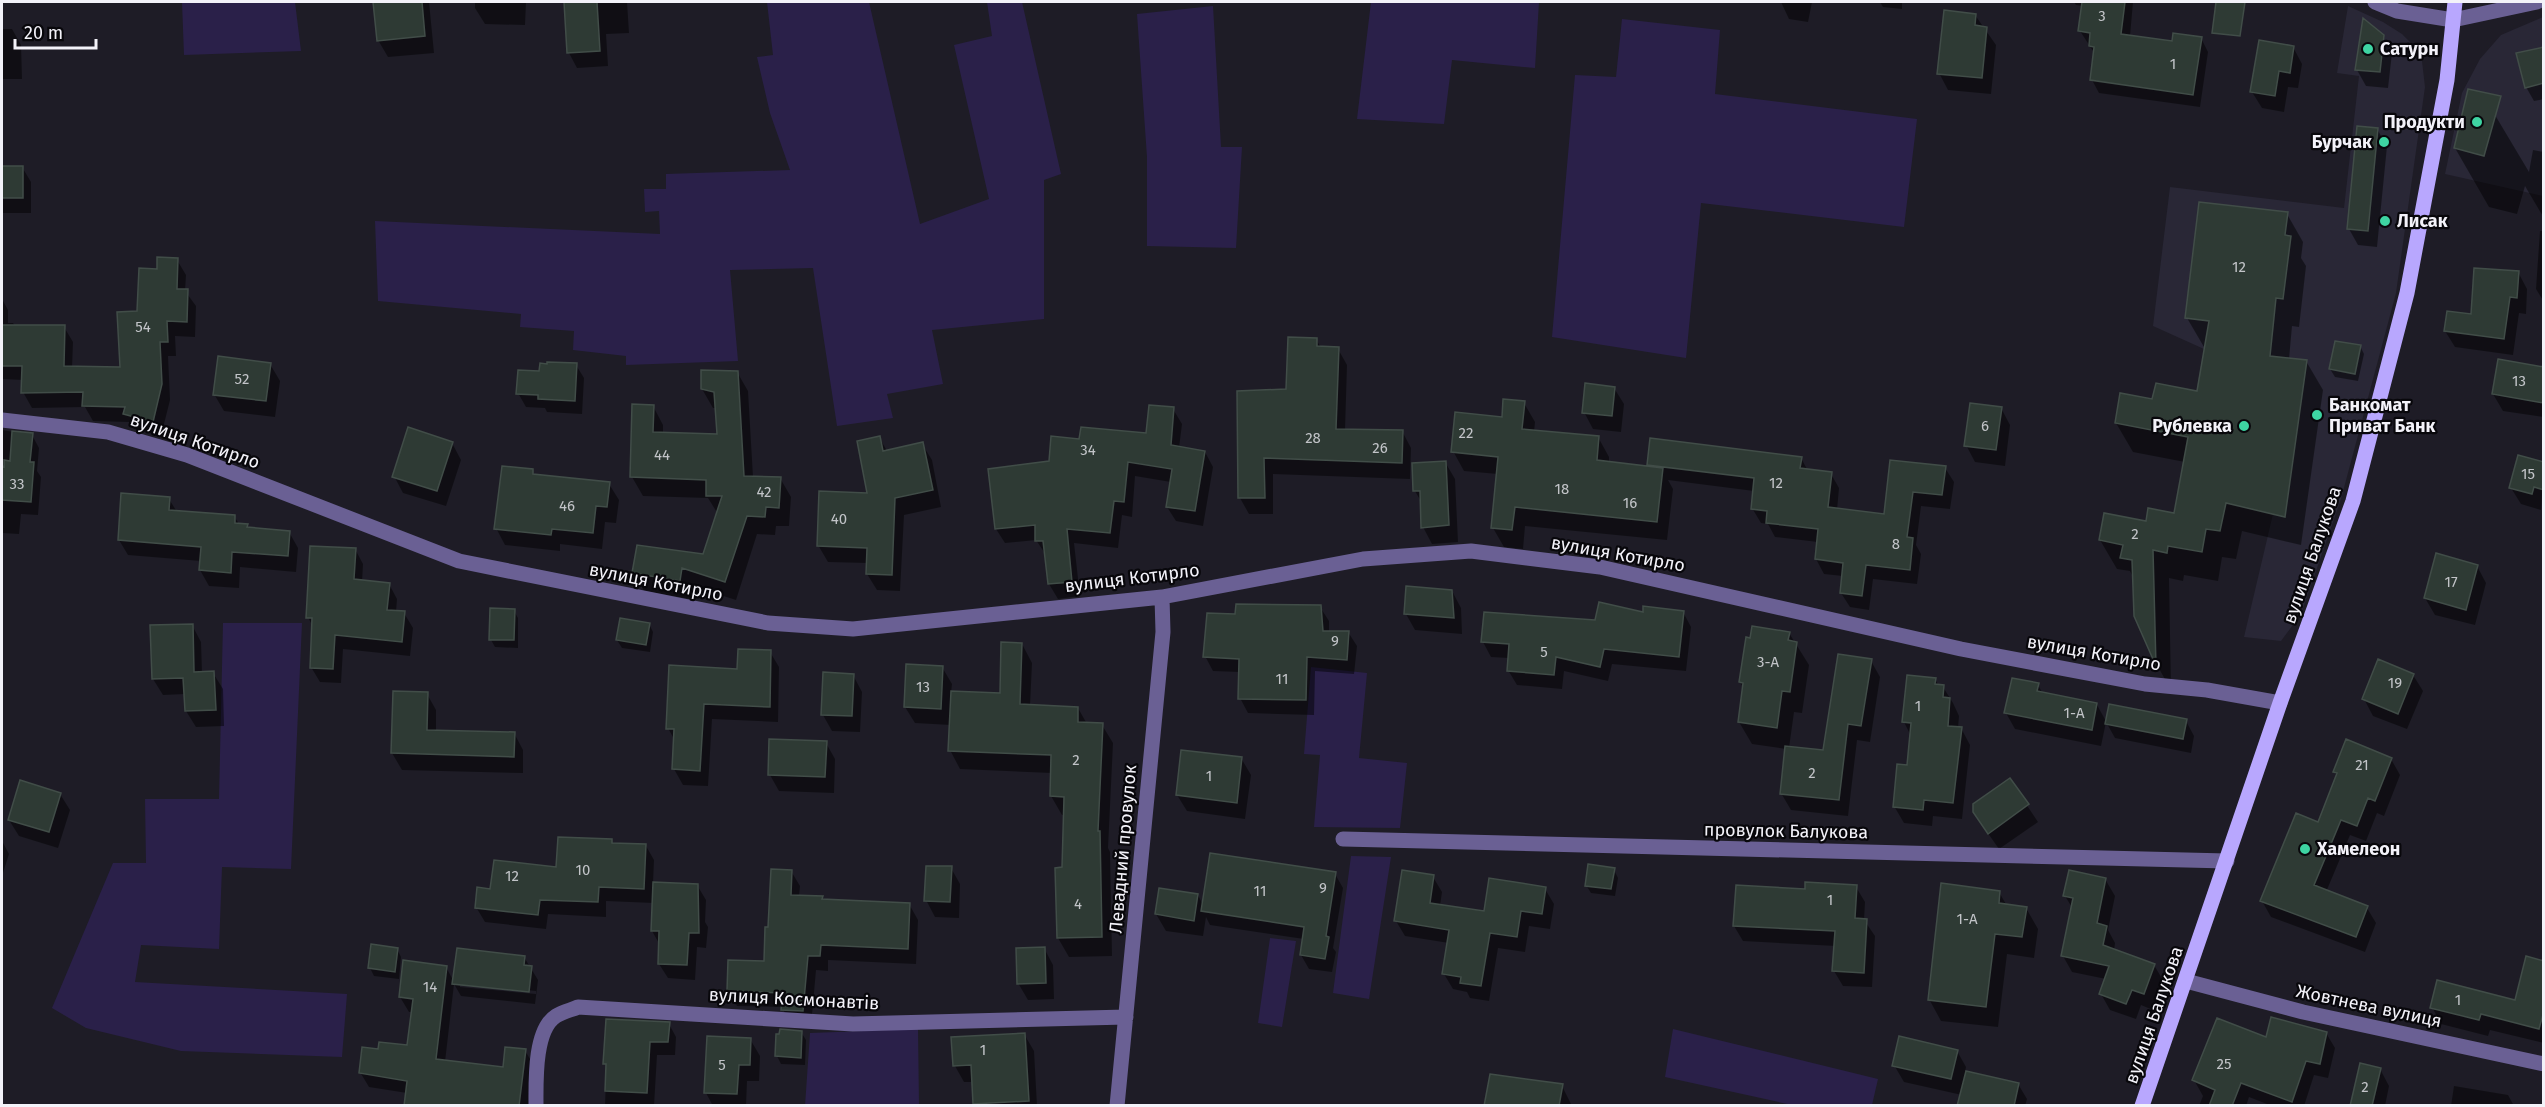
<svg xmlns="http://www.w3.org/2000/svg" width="2545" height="1107" font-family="'Fira Sans',sans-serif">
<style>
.built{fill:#292736}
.green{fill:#2a2049}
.shadow{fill:#0007;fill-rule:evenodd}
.building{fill:#2e3a34;stroke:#414d48;stroke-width:1.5}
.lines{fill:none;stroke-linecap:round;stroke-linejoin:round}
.minor{stroke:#6a6094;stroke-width:15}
.major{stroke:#b8a7fe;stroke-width:15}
.poi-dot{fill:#3ed4a2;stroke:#08070b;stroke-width:2}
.labels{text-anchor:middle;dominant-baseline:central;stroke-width:4.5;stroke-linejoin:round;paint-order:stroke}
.number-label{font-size:15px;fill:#c2c4c8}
.poi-label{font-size:18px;font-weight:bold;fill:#f3f2f9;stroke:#08070b;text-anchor:start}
.street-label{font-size:18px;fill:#f3f2f9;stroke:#08070b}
</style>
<rect width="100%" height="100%" fill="#1e1c26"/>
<path class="built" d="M2348,6l35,16 19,12 13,13 7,14 3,26 -29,206 -55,206 -40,115 -20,27 -37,-4 29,-123 -95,-22 26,-143 -51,-23 17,-139 174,21 15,-132 -22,-3z
M2543,17v179l-98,-22 17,-81 18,-34 21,-24z"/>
<path class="green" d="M182,2h113l6,49 -117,4z
M767,2h102l51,222 69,-25 -35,-154 38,-9 -5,-34h35l39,172 -17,6v139l-112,11 11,54 -56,10 6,24 -56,8 -24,-158 -83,2 8,91 -112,4v-9l-53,-6 1,-19 -54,-4 1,-13 -143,-13 -3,-80 285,13 -1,-23 -14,1 -1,-23h22v-15l124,-4 -20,-57 -13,-56 16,-2z
M1371,2h168l-4,66 -83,-8 -8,64 -87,-5z
M1213,6l8,141h21l-6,101 -89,-2v-89l-10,-143z
M1622,19l98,11 -5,64 202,25 -13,108 -203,-24 -15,155 -134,-21 23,-262 41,2z
M223,623h79l-11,246 -69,-2 -3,82 -78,-4 -6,37 212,12 -5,63 -161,-6 -95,-23 -34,-20 61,-145h33l-1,-64h74z
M1311,667l56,6 -8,85 48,5 -7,65 -86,-1 6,-72 -16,-1z
M1351,856l40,1 -22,142 -36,-6z
M1270,938l26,3 -14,86 -24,-4z
M918,1029l1,76 -114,1 5,-73z
M1673,1029l205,50 -6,26h-80l-127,-28z"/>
<path class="shadow" d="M375,2h54l5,51 -46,4 -10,-17z
M475,2h51l-1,23 -40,-1 -10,-16z
M565,2h62l2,31 -23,1 2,32 -31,2 -8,-15z
M1781,2h31l-4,20 -19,-3z
M1880,2h22v7l-19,-2z
M2074,2h59l-3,34 43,6 28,-4 7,14 -8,55 -101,-14 -7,-13 3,-26 -15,-23 3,-25 -7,-1z
M1975,15l21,30 -5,49 -43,-4 -9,-17z
M2,29h10l9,16 1,34h-20z
M2382,36l10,17 -4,35 -22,-2 -9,-16z
M2293,47l9,17 -4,24 -10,-1 -4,25 -22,-4 -10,-16z
M2544,48v51l-10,2 -8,-14z
M2495,115l34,57 4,-22 11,2v66l-19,-32 -8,28 -28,-7 -34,-59z
M2377,129l10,17 -10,101 -19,-2 -9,-16z
M2,163l2,5 18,-1 9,15v31h-29z
M2287,214l16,28 -2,16 5,8 -7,61 -7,-1 -3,33 17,2 17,29 -22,155 -59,-14 -6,28 -14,-2 -4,24 -34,-6 -1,6 -14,-3 2,112 -14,-25 -22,-49 -1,-37 -4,-8 -13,-2 -17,-29 47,-18 29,-7 9,-53 -52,-10 -17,-29 38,-22 44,-9 8,-45h-2l-17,-29z
M2540,231h4v71l-8,-13z
M177,260l9,15 -1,16 11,15 -1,31 -20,-1 1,20h-8l2,44 -9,36 -27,-7 -5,-7 -36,-1 -8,-14 -53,1 -9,-16v-12l-21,-1v-80l6,11v13h5l2,3 49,1 9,15 -1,26 49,1 18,-57 19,-42z
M2518,272l9,17 -1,25 -7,-1 -6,42 -58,-8 -10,-16 27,-15z
M1316,339l5,9 17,1 9,16 -2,65 57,1 9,17 -1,31 -137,-5v40h-24l-9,-16 48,-108z
M2360,346l4,8 -6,27 -23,-4 -5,-8z
M270,364l10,17 -5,36 -51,-6 -10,-17z
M576,365l8,13 -2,36 -35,-2 -2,-4 -19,-1 -8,-14z
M2544,368v49l-41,-6 -10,-17z
M737,372l11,19 5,86 27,1 11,19 -2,29h-13l-1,9 -18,-1 -21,66 -44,-14 -2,13 -46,-8 -10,-18 70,-17 14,-42 -10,-16 -65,-2 -11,-19 21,-71 10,19v9l55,1 -2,-27h-3l-11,-19z
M1614,388l10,16 -3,28 -28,-3 -9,-17z
M1524,403l11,19 -1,10 64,5 11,20v6l42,5 -2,-4 152,-6 7,13 23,3 8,14 -2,22 48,6 7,-54 53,6 9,14 -4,27 -29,-3 -5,39 5,9 -4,30 -44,-5 -4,31 -19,-3 -9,-14 2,-17 -19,-2 -8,-15 2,-17 -43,-5 -7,-13 -7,-1 -9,-15 2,-17 -86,-11 5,9 -6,51 -142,-14 -2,23 -19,-2 -11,-19 5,-54 -34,-3 -11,-20z
M2001,408l9,17 -5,41 -30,-4 -9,-17z
M1173,409l9,15 -3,24 26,4 8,15 -10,59 -27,-5 -9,-14 4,-25 -36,-6 -3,41 -10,-2 -4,33 -44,-5 6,53 -22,3 -9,-15 -3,-29 -10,-15 -31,3 -9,-14 54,-66 31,-22 66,-6z
M2,430l30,5 7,13 -2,23 4,6 -3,38 -17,-1 -2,20 -17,-1z
M879,437l8,14 35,-7 10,16 9,47 -37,8 -4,76 -23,-1 -10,-16 1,-11 -40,-1 -10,-17 51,-50z
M452,443l9,17 -15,46 -43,-13 -9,-17z
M1445,462l10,17 3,63 -26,2 -9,-17 -1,-24 -7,-12z
M2544,463l-3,47 -20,-6 -10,-16z
M532,471l3,5 74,8 10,16 -3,23 -11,-1 -3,27 -42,-5v7l-55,-6 -9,-17z
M169,499l8,13 57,4 5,8 8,1 2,4 40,3 9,16 -2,24 -56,-5 -1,21 -30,-2 -9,-16 1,-9 -73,-6 -9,-15z
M355,549l8,15 -1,18 27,2 8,15 -1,13 8,1 9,15 -3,28 -67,-7 -2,34 -21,-1 -9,-15 2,-40 -5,-10z
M2477,566l9,17 -11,42 -40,-10 -10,-17z
M1452,591l9,17 1,26 -47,-4 -9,-16z
M1320,607l9,14v11h19l9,14 -3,28 -39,-3 -1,44 -66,-2 -8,-15v-26l-27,-1 -8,-15z
M514,611l4,7v30l-23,-1 -4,-7z
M1683,612l8,15 -5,44 -74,-7 -4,17 -44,-10 -2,18 -45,-4 -9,-15 1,-12 -18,-1 -8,-15 114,-21z
M649,624l4,8 -3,20 -28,-4 -5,-8z
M192,625l9,17 1,31h11l10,16 1,37 -28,1 -10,-16 -1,-17 -22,1 -10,-16z
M1789,633l20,32 -7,48 -8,-1 -5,36 35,4 47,-91 9,16 -10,65 -13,-2 -9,76 -57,-6 -10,-17 5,-44 -34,-5 -13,-22 5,-33 -4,-7z
M1022,644l10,19 -2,43 48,2 9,16 15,1 11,18 -5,105 2,4 2,104 -43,1 -11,-19 7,-123h-3l-11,-19 1,-23 -92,-4 -10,-19 1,-25 -36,-2 -10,-16 37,-40 10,17 -1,9 50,1z
M770,652l9,15 -1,55 -66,-3 -4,67 -25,-1 -9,-16 1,-28 -7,-13 71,-58z
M853,675l9,17 -2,40 -28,-1 -9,-16z
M2413,675l10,16 -16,38 -34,-13 -9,-17z
M1935,679l4,7 4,1 10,16 6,13 -1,12h3l9,17 -8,74 -29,-3 -1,10 -28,-3 -10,-17 14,-39 3,-31 -7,-14z
M2038,685l5,9 54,11 10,18 79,-2 8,15 -3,17 -76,-15 -9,-16 -5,24 -86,-17 -9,-16z
M394,693l33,1 9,16v21l78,2 9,17v23l-121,-3 -10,-17z
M826,743l9,16 -1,34 -55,-2 -9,-16z
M1241,758l10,17 -6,44 -58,-8 -10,-16z
M2391,759l9,16 -16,41 -7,-3 -11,28 -16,-6 -24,57 41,16 9,15 -11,29 -94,-35 -9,-16 57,-77 18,-47 -3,-5z
M2010,780l28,42 -39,27 -14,-20z
M60,794l10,16 -12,38 -39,-12 -10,-16z
M2,841l7,13 -7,22z
M611,841l3,4 32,1 8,14 -1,23 44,2 9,15 -1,22 3,5 -2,21 -9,-1 -2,33 -27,-2 -9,-14 1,-19 -8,-14 2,-28 -48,-2v16l-58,-3 -2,15 -61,-7 -9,-15 15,-16 66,-22z
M951,868l9,16 -1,34 -24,-1 -9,-17z
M1614,870l4,8 -3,18 -24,-3 -5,-8z
M791,871l9,15 -1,10 23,1 2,3 85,4 9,16 -2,44 -88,-4v11l-12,-1 -5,56 -20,-1 -9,-18 -45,-1 -8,-16 36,-27 5,-35z
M1335,874l8,14 -10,60 3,4 -4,20 -23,-3 -8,-14 3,-16 -94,-14 -4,-8 -3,19 -37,-5 -10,-17 42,-19 5,10z
M1433,877l9,15 -2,14 45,7 60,-24 9,15 -4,25 -21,-3 -4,26 -27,-4 -9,53 -19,-3 -3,-6 -14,-3 -9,-15 5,-31 -44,-7 -9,-15z
M2105,879l10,17 -7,34 7,13 -1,8 40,14 10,17 -11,28 -12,-5 -5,14 -26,-9 -9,-16 5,-15 -34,-7 -9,-16 10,-47 -8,-13z
M1856,887l9,15 -1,18 11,16 -3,51 -29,-1 -9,-15 2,-25 -93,-5 -9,-15 72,-35z
M1999,892l8,14 19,2 12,21 -4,29 -27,-4 -9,73 -57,-6 -12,-22z
M1044,948l9,17 1,34 -26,1 -10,-17z
M397,949l4,8 -2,22 -25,-3 -4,-8z
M524,957l14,23 -3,24 -74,-8 -7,-12 -9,78 59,6 21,-17 9,14 -5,41h-124l2,-13 -38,-6 -9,-15 19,-21 30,-4 4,-35h-4l-9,-15 46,-30 8,15zM460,983l76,8v3l-76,-7z
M2544,962v81l-54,-13 -2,6 -47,-12 -9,-17 84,-5z
M608,1020l61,4 7,13 -1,18h-18l-3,51h-49z
M801,1032l5,8 -1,25 -24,-1 -4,-8z
M2326,1033l9,15 -7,30 -14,-3 -10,31h-32l-23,-9 -3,9h-47l4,-10 -9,-16 73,-41z
M1024,1034l10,17 3,55h-61l-3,-24h-9l-9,-16z
M750,1039l10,17 -1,25h-12l-1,25h-33l-7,-13z
M1957,1051l9,16 -1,5 53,12 9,15 -2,7h-66l3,-11 -58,-13 -10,-17z
M2380,1069l9,17 -4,20h-33z
M1562,1086l9,18 8,2h-93z
M2454,1086l54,9 6,11h-63z"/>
<path class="building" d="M373,2h49l3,34 -48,5z
M564,2h33l3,49 -33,2z
M2082,2h43l-4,32 51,7 1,-8 29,4 -9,58 -103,-15 4,-33 -5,-1 1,-13 -12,-2z
M2216,2h29l-5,34 -28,-3z
M1944,10l32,4 -1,11 12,2 -5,51 -45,-4z
M2363,18l21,17 -4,37 -25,-2z
M2259,40l35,6 -4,27 -11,-2 -4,25 -25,-4z
M2544,47v36l-19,5 -9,-35z
M2468,89l33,7 -17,60 -30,-8z
M2357,126l21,2 -10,103 -21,-2z
M2,166h21v32h-21z
M2199,202l89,10 -3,23 6,1 -8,63 -7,-1 -6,58 37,4 -22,157 -59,-14 -6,28 -14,-2 -4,23 -34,-6 -1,7 -14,-3 3,116 -22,-50 -2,-56 -12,-2 3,-13 -24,-5 5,-27 42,8 2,-13 26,5 14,-76 -73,-14 5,-30 32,6 4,-16 41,8 12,-70 -24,-3z
M157,257l21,1 -1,31h11l-1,33 -20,-1 1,21h-8l2,42 -9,38 -30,-8 2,-7 -43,-1 1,-14 -62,1 1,-27h-20v-41h63l-1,41 56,1 -3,-55 20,-1 2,-43 18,1z
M2474,268l45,3 -2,27 -7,-1 -6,42 -60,-8 3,-20 24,3z
M1288,337l29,1v8l22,1 -3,82 67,1 -1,33 -138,-5 1,40h-27l-1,-107 49,-2z
M2335,341l26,4 -6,29 -26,-5z
M218,356l53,7 -5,38 -53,-6z
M2498,359l46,8v36l-52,-9z
M547,362l30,1 -2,38 -37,-2v-4l-22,-1 2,-24 21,1 1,-8 7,1z
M701,370l37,1 6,105 37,1 -2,31 -13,-1 -1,10 -18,-1 -22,66 -43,-14 -2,13 -48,-8 5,-28 66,9 19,-58h-16v-16l-76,-3 2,-73 22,1 -1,27 64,2 -3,-42 -13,-3z
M1585,383l30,4 -3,29 -30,-3z
M1503,399l22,2 -3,28 77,7 -2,24 66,8 -6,54 -142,-15 -3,23 -21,-2 7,-71 -47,-5 4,-40 47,5z
M1970,403l32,4 -6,43 -32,-4z
M1149,405l25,2 -3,38 34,6 -10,60 -29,-4 6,-38 -44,-7 -4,40 -10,-1 -4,32 -43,-4 5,53 -24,2 -5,-43h-8v-16l-40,4 -7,-60 61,-8 2,-25 28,3 2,-12 65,6z
M408,427l45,15 -16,49 -45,-14z
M12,431l21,2 -3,29h4l-3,40 -29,-2v-34l2,1v-7l6,1z
M880,436l3,15 40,-9 10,48 -38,8 -3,77 -26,-1 1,-26 -50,-2 2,-55 48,2 -10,-52z
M1650,438l152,19 -2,11 32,4 -4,35 56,7 6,-54 56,6 -4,29 -29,-3 -6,45 6,1 -3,32 -44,-5 -4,31 -22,-3 3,-30 -28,-4 3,-30 -52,-6 1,-12 -16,-2 3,-31 -107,-13z
M2518,455l26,7v28l-10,-3 -2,7 -23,-6z
M1446,461l3,64 -28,3 -1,-37h-7l-1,-28z
M502,466l31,3v5l77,8 -3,25 -11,-1 -3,27 -41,-4 -1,6 -57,-6z
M121,493l49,4 -1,13 66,5v8l13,1 -1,3 43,4 -2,25 -56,-4 -1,21 -32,-3 2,-23 -83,-7z
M310,546l46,2 -2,31 36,4 -3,27 18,1 -3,31 -67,-7 -2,34 -23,-1 2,-50h-6z
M2436,553l42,12 -12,45 -42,-12z
M1406,586l46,4 2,28 -50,-4z
M1599,602l44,10v-6l41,5 -5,46 -75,-8 -4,18 -44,-10 -2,18 -47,-4 2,-27 -28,-2 3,-30 111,8z
M1236,604l85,1 2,26h26l-2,29 -40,-3 -1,43 -68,-1 1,-40 -36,-2 4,-44 28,1z
M490,608l25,1 -1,31h-25z
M620,618l30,5 -4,22 -30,-5z
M193,624l1,48 20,-1 2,39 -31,1 -2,-33 -31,1 -2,-54z
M1752,626l38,6 -2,8 9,2 -7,50 -8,-1 -5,37 -39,-6 5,-39 -4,-1 7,-45 4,1z
M1001,642l21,1 -2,61 58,3v15l25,1 -5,108h2l2,106 -45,1 -2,-70 7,-1 2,-70 -14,-1 1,-41 -103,-4 3,-60 49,2z
M738,649l33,1 -1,57 -66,-3 -4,67 -28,-2 2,-40h-8l3,-64 68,4z
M1838,654l34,5 -11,67 -13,-2 -9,76 -59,-6 5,-48 38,4z
M2378,659l36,15 -16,40 -36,-15z
M906,664l37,2 -2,43 -37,-2z
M823,672l31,2 -2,42 -31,-1z
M1907,675l29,3 -1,6 9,1 -1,12 7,1 -2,28 14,1 -9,76 -29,-3 -1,10 -30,-3 4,-43 10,1 4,-42 -9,-1z
M2012,678l27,5 -2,8 60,12 -5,27 -88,-17z
M393,691l35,1 -1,38 88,2 -1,25 -123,-4z
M2109,704l78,15 -4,20 -78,-15z
M769,739l58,2 -2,36 -57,-2z
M2346,739l46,19 -17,43 -7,-3 -11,28 -16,-6 -27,65 54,21 -12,31 -96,-36 36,-88 22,9 19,-49 -4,-1z
M1181,750l61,7 -5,46 -61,-8z
M2010,778l19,26 -41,30 -15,-22v-8z
M20,780l41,13 -12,39 -41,-12z
M558,837l54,2v4l34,1 -2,45 -45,-2 -1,15 -58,-2 -2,15 -63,-7 2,-21 13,2 4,-29 62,7z
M1210,853l126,19 -10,64 3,1 -4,22 -25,-4 4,-28 -103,-16z
M1588,864l27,4 -4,21 -26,-3z
M926,866h26l-2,36 -26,-1z
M771,869l21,1 -1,25 32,1 -1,3 88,4 -2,46 -87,-4 -1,11h-12l-5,55 -22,-1 1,-17 -55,-2 1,-31 36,1 1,-34h3z
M1402,870l32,5 -4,28 54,8 5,-33 57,9 -4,27 -21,-3 -4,26 -27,-4 -9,53 -21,-3 1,-6 -19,-3 7,-44 -55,-9z
M2069,870l37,8 -9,45 10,3 -4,19 52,19 -11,30 -12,-4 -6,14 -27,-10 10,-28 -48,-10 12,-58 -10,-2z
M653,882l45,2 1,49h-10l-2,32 -29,-1 1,-33h-8z
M1805,882l52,3 -2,33 12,1 -3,54 -32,-2 3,-40 -102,-5 3,-41 69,4z
M1941,883l59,8 -1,12 28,4 -5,30 -27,-3 -9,73 -58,-7z
M1159,888l39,6 -4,27 -39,-7z
M371,944l27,4 -3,24 -27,-4z
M1045,947l1,36 -29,1 -1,-36z
M457,948l68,8 -1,9 8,1 -3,26 -77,-8z
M2526,956l18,5v50l-5,18 -58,-15 -2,6 -49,-12 7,-28 78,20z
M403,960l44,6 -11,93 67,8 2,-20 21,2 -7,57h-115l3,-25 -48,-8 3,-26 16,2 1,-7 28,3 6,-46 -14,-2z
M2271,1017l56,15 -7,32 -14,-3 -14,41 -51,-19 -9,23h-23l6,-16 -23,-10 25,-62 49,19z
M606,1019l64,3 -2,20h-18l-3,51 -42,-2 1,-27h-3z
M780,1029l22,2 -1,27 -26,-2 1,-22h3z
M1025,1033l4,68 -56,3 -2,-39 -18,1 -2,-29z
M707,1036l44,2 -1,27h-11l-2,29 -33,-1z
M1899,1036l59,14 -7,29 -59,-13z
M2360,1063l21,5 -9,38h-22z
M1966,1071l53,12 -5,23h-57z
M1490,1074l73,10 -4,22h-75z"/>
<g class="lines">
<path class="minor" d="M2375,2l22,9 56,9 84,-18
M2,420l106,12 79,23 272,106 309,62 85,6 309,-32 201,-38 108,-8 129,16 361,82 184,35 62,6 73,13
M1343,839l884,22
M2186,981l117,31 241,52
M536,1106c0,-24 -2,-76 20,-90 6,-4 15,-6 22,-9l275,17 273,-7
M1117,1106l46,-474 -1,-35"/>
<path class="major" d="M2142,1106l138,-403 73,-202 54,-208 40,-213 8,-78"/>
</g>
<g class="poi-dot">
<circle cx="2368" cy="49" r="6"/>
<circle cx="2477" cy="122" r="6"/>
<circle cx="2384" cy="142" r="6"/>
<circle cx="2385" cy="221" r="6"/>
<circle cx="2317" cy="415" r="6"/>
<circle cx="2244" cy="426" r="6"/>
<circle cx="2305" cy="849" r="6"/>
</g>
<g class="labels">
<g class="number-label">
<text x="2102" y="16">3</text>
<text x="2173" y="64">1</text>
<text x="2239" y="267">12</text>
<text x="143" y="327">54</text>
<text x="242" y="379">52</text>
<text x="2519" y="381">13</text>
<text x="1985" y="426">6</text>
<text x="1466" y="433">22</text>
<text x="1313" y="438">28</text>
<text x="1380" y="448">26</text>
<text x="1088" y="450">34</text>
<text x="662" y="455">44</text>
<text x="2528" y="474">15</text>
<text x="1776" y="483">12</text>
<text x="17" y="484">33</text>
<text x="1562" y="489">18</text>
<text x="764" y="492">42</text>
<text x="1630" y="503">16</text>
<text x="567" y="506">46</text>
<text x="839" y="519">40</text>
<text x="2135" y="534">2</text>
<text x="1896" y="544">8</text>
<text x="2451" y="582">17</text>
<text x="1335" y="641">9</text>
<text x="1544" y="652">5</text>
<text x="1768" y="662">3-А</text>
<text x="1282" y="679">11</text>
<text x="2395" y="683">19</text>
<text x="923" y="687">13</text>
<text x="1918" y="706">1</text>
<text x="2074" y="713">1-А</text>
<text x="1076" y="760">2</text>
<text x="2362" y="765">21</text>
<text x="1812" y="773">2</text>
<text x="1209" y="776">1</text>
<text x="583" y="870">10</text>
<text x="512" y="876">12</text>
<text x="1323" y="888">9</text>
<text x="1260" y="891">11</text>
<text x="1830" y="900">1</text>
<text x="1078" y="904">4</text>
<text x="1967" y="919">1-А</text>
<text x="430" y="987">14</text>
<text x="2458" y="1000">1</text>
<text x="983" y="1050">1</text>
<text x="2224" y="1064">25</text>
<text x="722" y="1065">5</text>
<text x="2365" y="1087">2</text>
</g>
<g class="poi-label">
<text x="2380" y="49">Сатурн</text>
<text x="2465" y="122" text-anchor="end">Продукти</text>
<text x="2372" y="142" text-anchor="end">Бурчак</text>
<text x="2397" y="221">Лисак</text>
<text x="2329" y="405">Банкомат<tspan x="2329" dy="21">Приват Банк</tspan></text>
<text x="2232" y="426" text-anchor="end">Рублевка</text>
<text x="2317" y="849">Хамелеон</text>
</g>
<g class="street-label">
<text transform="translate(195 441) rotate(19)">вулиця Котирло</text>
<text transform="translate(1618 554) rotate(10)">вулиця Котирло</text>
<text transform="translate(2312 555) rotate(-71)">вулиця Балукова</text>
<text transform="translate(1132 578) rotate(-7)">вулиця Котирло</text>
<text transform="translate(656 582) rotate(11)">вулиця Котирло</text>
<text transform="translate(2094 653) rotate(10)">вулиця Котирло</text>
<text transform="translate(1786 831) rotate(1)">провулок Балукова</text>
<text transform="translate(1123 849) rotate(-85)">Левадний провулок</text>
<text transform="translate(794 999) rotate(3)">вулиця Космонавтів</text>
<text transform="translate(2369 1006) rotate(12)">Жовтнева вулиця</text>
<text transform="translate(2154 1015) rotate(-71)">вулиця Балукова</text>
</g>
</g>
<rect width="2545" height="1107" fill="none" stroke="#f3f2f9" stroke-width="6"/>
<path d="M15 39v9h81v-9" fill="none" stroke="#f3f2f9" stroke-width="3"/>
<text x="24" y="39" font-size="18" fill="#f3f2f9" stroke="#08070b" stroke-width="4.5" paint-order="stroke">20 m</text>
</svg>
